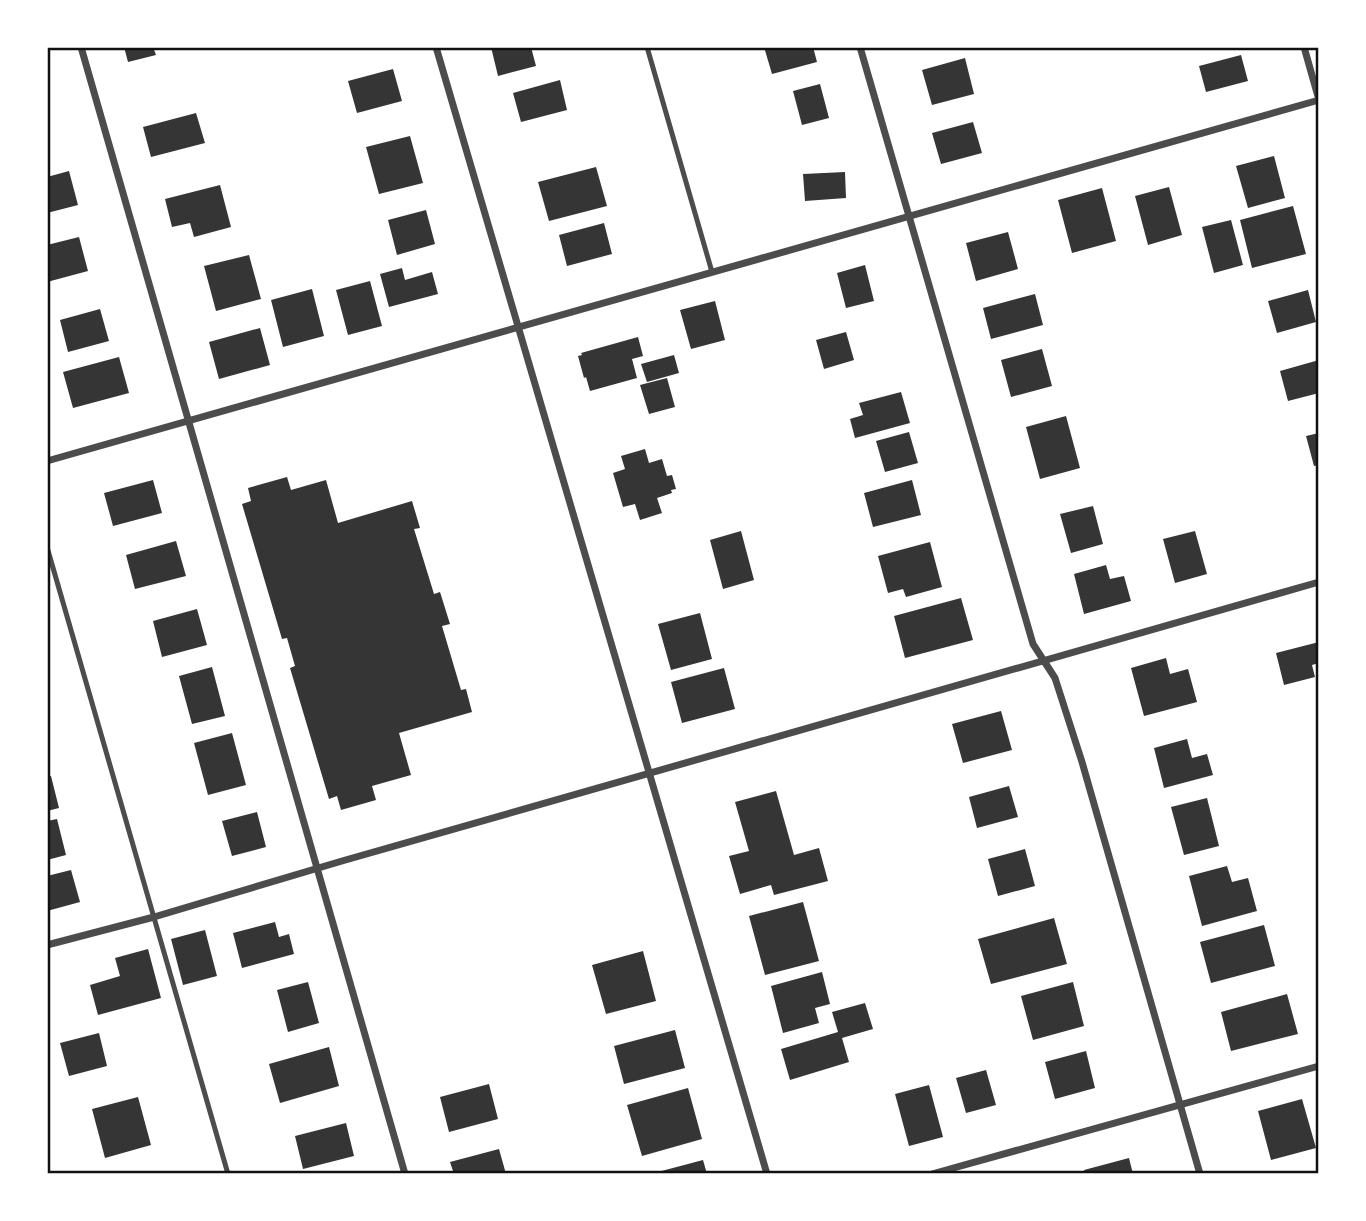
<svg xmlns="http://www.w3.org/2000/svg" width="1366" height="1221" font-family="Commissioner,sans-serif">
<style>
.building{fill:#353535}
.lines{fill:none;stroke-linecap:round;stroke-linejoin:round}
.service{stroke:#4c4c4c;stroke-width:5}
.minor{stroke:#4c4c4c;stroke-width:7}
.neatline{fill:none;stroke:#111;stroke-width:2.5}
</style>
<rect width="100%" height="100%" fill="#fff"/>
<path class="building" d="M124,47h29l3,8 -28,7z
M491,47h40l5,19 -38,10z
M764,47h49l4,15 -45,12z
M1241,55l7,26 -42,11 -7,-26z
M965,58l9,36 -42,11 -10,-35z
M393,69l9,32 -45,12 -9,-32z
M560,80l7,30 -46,12 -8,-29z
M820,84l9,34 -27,7 -9,-34z
M196,113l9,30 -54,14 -8,-30z
M973,122l9,31 -41,11 -9,-31z
M410,136l13,47 -44,11 -13,-47z
M1274,156l11,42 -37,10 -12,-42z
M596,167l11,39 -58,15 -11,-39z
M69,171l9,34 -31,8v-36z
M845,172l1,26 -41,3 -2,-27z
M220,185l11,42 -37,10 -4,-14 -18,4 -7,-28z
M1169,187l13,48 -34,10 -13,-49z
M1102,188l14,53 -44,12 -14,-53z
M1293,206l13,48 -54,14 -12,-48z
M426,210l9,34 -38,11 -9,-35z
M1231,220l12,45 -29,8 -12,-46z
M604,223l8,31 -45,12 -8,-31z
M1008,232l10,37 -42,12 -10,-38z
M79,237l9,34 -41,11v-37z
M249,255l12,44 -45,12 -12,-45z
M865,265l9,36 -28,7 -9,-35z
M402,268l3,12 27,-8 6,22 -49,13 -9,-33z
M370,281l12,45 -34,9 -12,-45z
M312,289l12,47 -41,11 -12,-47z
M1308,290l8,32 -39,11 -9,-32z
M1035,294l8,31 -52,14 -8,-31z
M715,301l10,39 -34,9 -11,-39z
M100,309l9,32 -41,11 -8,-32z
M260,328l10,37 -51,14 -10,-37z
M846,332l8,28 -30,9 -8,-29z
M638,337l5,19 -11,3 5,19 -47,13 -4,-14 -2,1 -6,-22 4,-1 -1,-2z
M1042,349l10,37 -41,11 -10,-37z
M674,355l5,18 -32,9 -6,-18z
M119,357l10,36 -56,15 -10,-36z
M1319,360v33l-31,8 -8,-30z
M667,378l8,29 -26,7 -9,-29z
M901,392l9,31 -55,15 -5,-19 13,-4 -4,-12z
M1066,416l14,52 -40,11 -14,-52z
M909,432l9,31 -33,9 -9,-31z
M1319,433v32l-5,1 -8,-30z
M645,449l4,14 13,-4 5,17 5,-1 4,14 -5,1 1,3 -15,5 5,15 -22,7 -5,-16 -12,3 -10,-34 12,-4 -4,-13z
M287,477l4,13 35,-10 12,43 74,-22 8,27 -6,1 20,65 6,-2 10,32 -8,2 19,64 5,-1 6,23 -73,21 12,42 -39,11 4,14 -35,10 -4,-14 -8,3 -39,-131 5,-2 -8,-28 -5,1 -40,-135 9,-3 -3,-13z
M153,480l9,33 -49,13 -9,-33z
M912,480l9,35 -48,12 -9,-34z
M1093,506l10,38 -32,9 -11,-39z
M741,531l13,49 -31,9 -13,-49z
M1195,531l12,43 -32,9 -12,-44z
M176,541l10,35 -51,13 -9,-34z
M930,542l12,45 -36,10 -3,-8 -15,4 -10,-37z
M1106,565l4,14 14,-3 7,25 -47,13 -10,-40z
M961,598l12,42 -68,18 -11,-42z
M197,609l10,36 -45,12 -9,-36z
M700,613l12,46 -41,11 -13,-46z
M1319,642v21l-7,2 3,12 -31,8 -8,-32z
M1166,658l4,16 18,-5 9,33 -53,14 -13,-48z
M212,667l13,49 -33,8 -13,-48z
M724,668l11,41 -53,14 -11,-41z
M1001,711l11,39 -49,13 -11,-39z
M232,733l14,52 -38,10 -14,-52z
M1187,739l5,19 15,-4 6,21 -49,13 -10,-40z
M51,776l8,32 -12,3v-34z
M1009,786l9,31 -41,11 -8,-31z
M776,791l18,64 25,-7 9,33 -54,14 -3,-10 -31,9 -11,-38 20,-5 -14,-49z
M1207,798l12,48 -35,9 -13,-48z
M257,812l9,35 -34,9 -10,-35z
M57,819l9,36 -19,5v-39z
M1025,849l10,37 -37,10 -10,-37z
M1227,866l5,16 16,-4 9,33 -55,15 -13,-50z
M71,870l9,32 -33,9v-35z
M803,902l16,59 -54,14 -16,-59z
M1054,918l13,46 -76,20 -13,-45z
M275,922l4,15 10,-3 5,20 -52,14 -9,-35z
M1264,925l11,41 -64,17 -11,-41z
M205,930l12,46 -34,9 -12,-46z
M148,949l13,49 -63,17 -8,-30 30,-9 -5,-18z
M643,951l13,50 -50,13 -14,-49z
M822,972l8,32 -15,4 4,15 -36,10 -12,-47z
M308,982l11,41 -31,9 -11,-42z
M1073,982l11,44 -51,14 -12,-44z
M1287,994l11,40 -67,17 -10,-39z
M865,1003l8,26 -31,9 7,24 -59,18 -9,-31 57,-17 -6,-20z
M675,1030l10,38 -61,16 -10,-38z
M99,1033l8,33 -38,10 -9,-33z
M329,1047l10,39 -59,17 -11,-39z
M1086,1051l9,37 -40,11 -10,-37z
M986,1070l10,35 -30,8 -10,-35z
M489,1084l9,35 -49,13 -9,-35z
M929,1085l14,52 -34,9 -14,-52z
M688,1088l14,51 -60,17 -15,-51z
M138,1097l13,48 -46,13 -13,-49z
M1302,1099l14,49 -45,12 -13,-49z
M346,1123l8,33 -51,13 -8,-33z
M499,1149l7,25h-52l-4,-12z
M1129,1158l4,16h-48l-1,-4z
M703,1160l4,14h-53v-1z"/>
<g class="lines">
<path class="service" d="M647,47l65,225
M47,547l181,627"/>
<path class="minor" d="M81,47l324,1127
M436,47l331,1127
M860,47l173,597 22,34 27,84 118,412
M47,461c425,-117 848,-241 1272,-361l-15,-53
M47,945l107,-28 188,-56 977,-279
M932,1174l387,-108"/>
</g>
<rect width="1366" height="1221" fill="none" stroke="#ffffff" stroke-width="98"/>
<rect x="49" y="49" width="1268" height="1123" class="neatline"/>
</svg>
